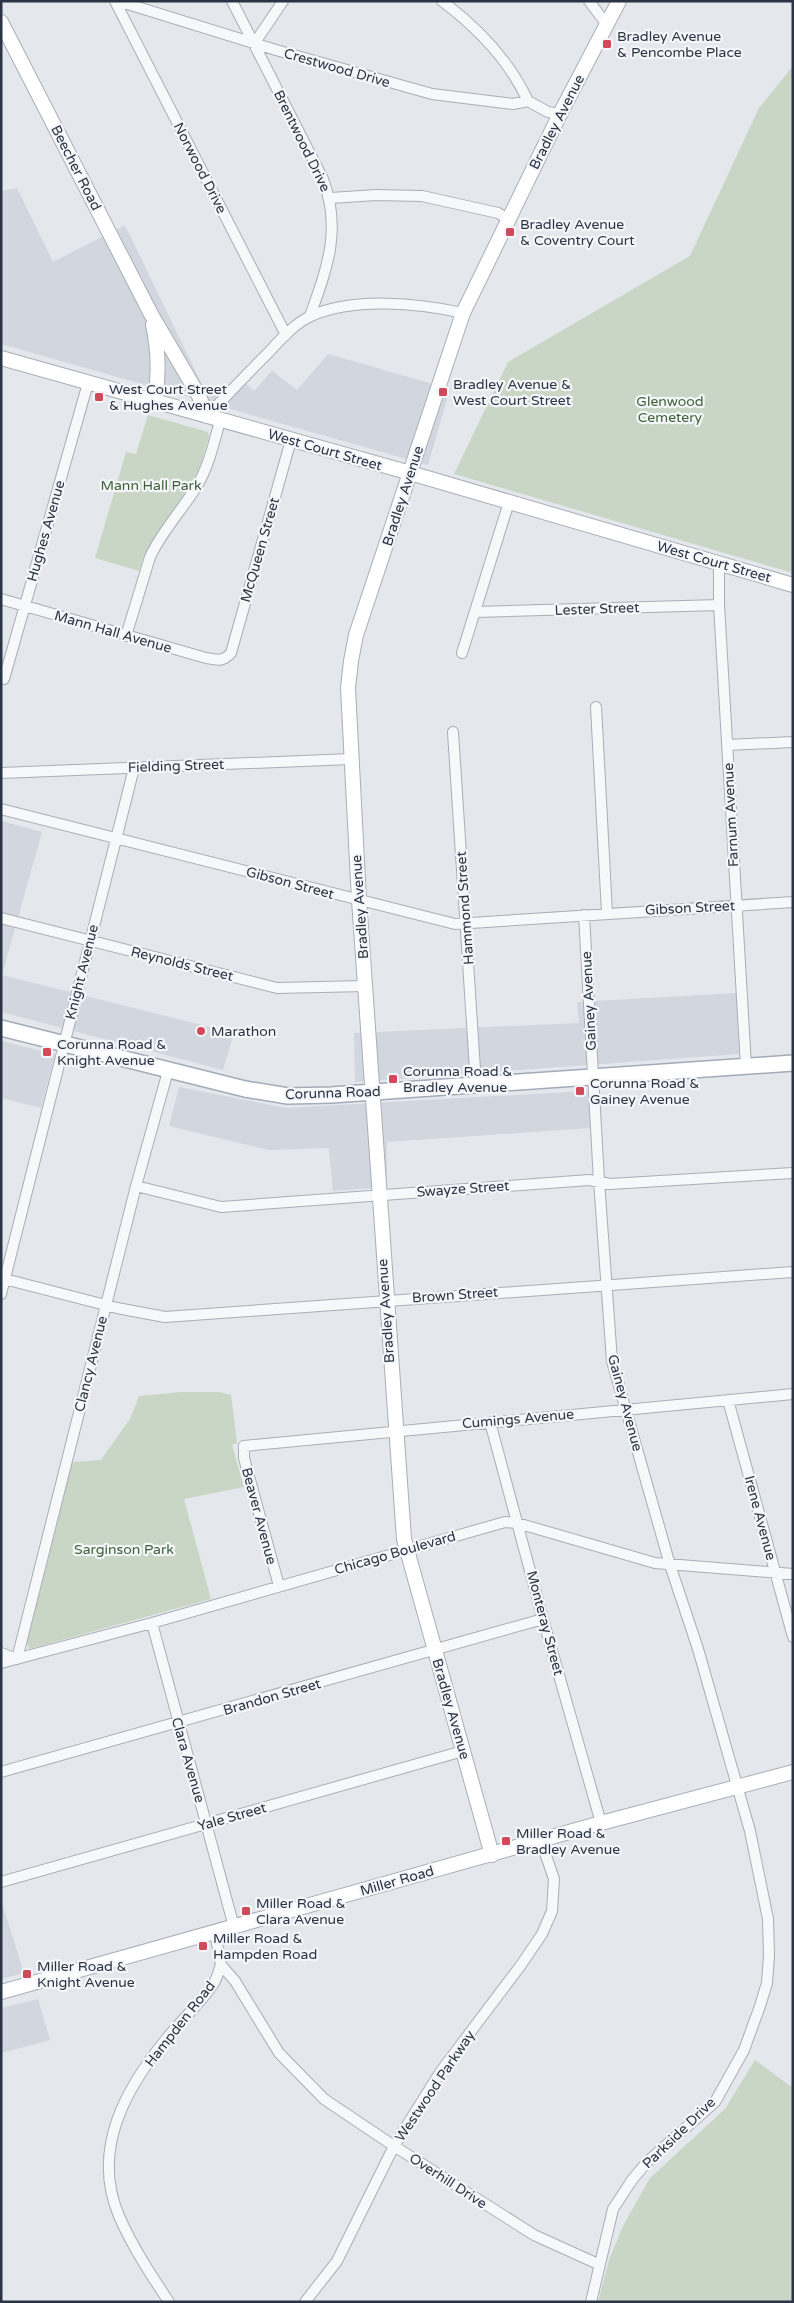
<svg xmlns="http://www.w3.org/2000/svg" width="794" height="2303" font-family="'Varela Round',sans-serif">
<style>
.built{fill:#d2d6de}
.green{fill:#c9d6c5}
.lines{fill:none;stroke-linecap:round;stroke-linejoin:round}
.street-casing{stroke:#a9aeb7;stroke-width:12}
.secondary-casing{stroke:#a9aeb7;stroke-width:16}
.primary-casing{stroke:#a3abb8;stroke-width:18}
.street{stroke:#f7f8fa;stroke-width:10}
.secondary{stroke:#fff;stroke-width:14}
.primary{stroke:#fff;stroke-width:15}
.poi-dot{fill:#d1495b;stroke:#f4f6f9;stroke-width:2}
.labels{text-anchor:middle;dominant-baseline:central;stroke-width:4.5;stroke-linejoin:round;paint-order:stroke}
.poi-label{font-size:14px;fill:#2b3445;stroke:#f4f6f9;text-anchor:start}
.street-label{font-size:14px;fill:#2b3445;stroke:#f4f6f9}
.park-label{font-size:14px;fill:#3f6138;stroke:#f4f6f9}
</style>
<rect width="100%" height="100%" fill="#e4e7ec"/>
<path class="built" d="M17,188l36,74 72,-37 80,166h15l19,-14 15,14 18,-20 25,19 31,-36 122,35 -22,76 -427,-121v-153z
M1,821l41,11 -40,143 232,58 -11,37 -222,-58z
M737,993l2,61 -384,28 -1,-49 225,-10 -2,-21z
M1,1041l54,13 -14,54 -40,-10z
M179,1087l107,21 301,-17 4,37 -204,14v45l-54,4 -4,-43 -60,2 -100,-24z
M1,1900l23,73 -23,6z
M38,1999l12,41 -49,13v-45z"/>
<path class="green" d="M793,66v507l-339,-99 54,-112 182,-106 69,-148z
M148,415l60,17 1,4 -9,31 -9,17 -47,71 -5,16 -44,-13 31,-106 10,2z
M182,1392h37l12,3 6,48 -5,2 12,42 -60,12 27,100 -182,50 -2,-7 45,-180 29,-2 29,-41 9,-23z
M755,2060l38,28v214h-195l11,-42 14,-34 27,-48 75,-69z"/>
<g class="lines">
<defs>
<path id="street" d="M115,1l171,334
M118,1l158,49 156,44 81,10 15,-3 20,11 12,2
M232,1l91,178c19,51 4,89 -13,137
M442,1c36,27 67,59 86,100
M589,1l18,24
M254,44l29,-43
M331,198l45,-3 46,1 76,17 10,6
M207,416c20,-21 40,-42 61,-63 12,-13 27,-30 43,-37 43,-19 107,-13 152,-3
M719,564v41l27,461
M1,599l205,59c11,2 17,4 25,-5l60,-213
M475,612l244,-7
M126,636l24,-79c12,-26 32,-47 47,-71 12,-20 17,-44 23,-65
M462,653l47,-151
M4,679l84,-296
M596,707l11,206
M453,732l23,353
M727,745l66,-3
M1,773l350,-14
M1,809l454,115 338,-22
M584,915l15,266 13,180 58,204 28,84 52,182 18,88 1,36 -2,28 -7,23 -16,44 -29,52 -68,60 -15,18 -19,29 -22,93
M1,918l276,70 88,-2
M136,1186l85,21 368,-27 21,4 183,-11
M1,1278l116,30 48,9 628,-45
M1,1294l133,-526
M728,1400l65,237
M490,1422l53,197 58,204
M279,1586l-35,-128v-12l549,-52
M152,1623l82,304
M1,1653l16,6 119,-473 32,-115
M1,1663l151,-40 353,-101 12,1 138,40 138,11
M1,1772l542,-153
M1,1882l462,-131
M215,1933l6,32 14,16 44,72 45,46 70,47 140,89 64,29
M169,2302c-18,-27 -37,-56 -50,-86 -28,-66 6,-127 48,-178 15,-19 34,-35 47,-55 3,-5 5,-13 7,-18
M305,2302l32,-41 57,-115 47,-75 80,-106 21,-31 10,-23 2,-32 -13,-38"/>
<path id="secondary" d="M1,22l150,292 48,82 8,20
M153,325c6,27 6,50 2,76
M1,358l399,112 393,115
M492,1855l-88,-316 -45,-639 -11,-212 3,-27 5,-26 107,-322 97,-199 59,-113
M1,1992l600,-169 192,-51"/>
<path id="primary" d="M1,1028l244,61 43,7 43,-1 462,-32"/>
</defs>
<use href="#street" class="street-casing"/>
<use href="#secondary" class="secondary-casing"/>
<use href="#primary" class="primary-casing"/>
<use href="#street" class="street"/>
<use href="#secondary" class="secondary"/>
<use href="#primary" class="primary"/>
</g>
<g class="poi-dot">
<rect x="602" y="39" width="10" height="10" rx="2.5"/>
<rect x="505" y="227" width="10" height="10" rx="2.5"/>
<rect x="438" y="387" width="10" height="10" rx="2.5"/>
<rect x="94" y="392" width="10" height="10" rx="2.5"/>
<circle cx="201" cy="1031" r="5"/>
<rect x="42" y="1047" width="10" height="10" rx="2.5"/>
<rect x="388" y="1074" width="10" height="10" rx="2.5"/>
<rect x="575" y="1086" width="10" height="10" rx="2.5"/>
<rect x="501" y="1836" width="10" height="10" rx="2.5"/>
<rect x="241" y="1906" width="10" height="10" rx="2.5"/>
<rect x="198" y="1941" width="10" height="10" rx="2.5"/>
<rect x="22" y="1969" width="10" height="10" rx="2.5"/>
</g>
<g class="labels">
<g class="poi-label">
<text x="617" y="36">Bradley Avenue<tspan x="617" dy="16">&amp; Pencombe Place</tspan></text>
<text x="520" y="224">Bradley Avenue<tspan x="520" dy="16">&amp; Coventry Court</tspan></text>
<text x="453" y="384">Bradley Avenue &amp;<tspan x="453" dy="16">West Court Street</tspan></text>
<text x="109" y="389">West Court Street<tspan x="109" dy="16">&amp; Hughes Avenue</tspan></text>
<text x="211" y="1031">Marathon</text>
<text x="57" y="1044">Corunna Road &amp;<tspan x="57" dy="16">Knight Avenue</tspan></text>
<text x="403" y="1071">Corunna Road &amp;<tspan x="403" dy="16">Bradley Avenue</tspan></text>
<text x="590" y="1083">Corunna Road &amp;<tspan x="590" dy="16">Gainey Avenue</tspan></text>
<text x="516" y="1833">Miller Road &amp;<tspan x="516" dy="16">Bradley Avenue</tspan></text>
<text x="256" y="1903">Miller Road &amp;<tspan x="256" dy="16">Clara Avenue</tspan></text>
<text x="213" y="1938">Miller Road &amp;<tspan x="213" dy="16">Hampden Road</tspan></text>
<text x="37" y="1966">Miller Road &amp;<tspan x="37" dy="16">Knight Avenue</tspan></text>
</g>
<g class="street-label">
<text transform="translate(337 68) rotate(16)">Crestwood Drive</text>
<text transform="translate(557 122) rotate(-63)">Bradley Avenue</text>
<text transform="translate(302 141) rotate(64)">Brentwood Drive</text>
<text transform="translate(76 168) rotate(63)">Beecher Road</text>
<text transform="translate(200 168) rotate(63)">Norwood Drive</text>
<text transform="translate(325 450) rotate(16)">West Court Street</text>
<text transform="translate(403 496) rotate(-72)">Bradley Avenue</text>
<text transform="translate(46 531) rotate(-74)">Hughes Avenue</text>
<text transform="translate(260 550) rotate(-74)">McQueen Street</text>
<text transform="translate(714 562) rotate(16)">West Court Street</text>
<text transform="translate(597 609) rotate(-2)">Lester Street</text>
<text transform="translate(113 632) rotate(16)">Mann Hall Avenue</text>
<text transform="translate(176 766) rotate(-2)">Fielding Street</text>
<text transform="translate(731 815) rotate(-93)">Farnum Avenue</text>
<text transform="translate(290 883) rotate(15)">Gibson Street</text>
<text transform="translate(360 907) rotate(-94)">Bradley Avenue</text>
<text transform="translate(465 908) rotate(-94)">Hammond Street</text>
<text transform="translate(690 908) rotate(-3)">Gibson Street</text>
<text transform="translate(182 964) rotate(14)">Reynolds Street</text>
<text transform="translate(82 972) rotate(-76)">Knight Avenue</text>
<text transform="translate(589 1001) rotate(-93)">Gainey Avenue</text>
<text transform="translate(333 1093) rotate(-2)">Corunna Road</text>
<text transform="translate(463 1189) rotate(-4)">Swayze Street</text>
<text transform="translate(455 1295) rotate(-4)">Brown Street</text>
<text transform="translate(386 1311) rotate(-94)">Bradley Avenue</text>
<text transform="translate(91 1364) rotate(-76)">Clancy Avenue</text>
<text transform="translate(625 1403) rotate(75)">Gainey Avenue</text>
<text transform="translate(518 1419) rotate(-5)">Cumings Avenue</text>
<text transform="translate(259 1516) rotate(75)">Beaver Avenue</text>
<text transform="translate(760 1518) rotate(75)">Irene Avenue</text>
<text transform="translate(395 1553) rotate(-16)">Chicago Boulevard</text>
<text transform="translate(545 1623) rotate(75)">Monteray Street</text>
<text transform="translate(272 1697) rotate(-16)">Brandon Street</text>
<text transform="translate(451 1709) rotate(74)">Bradley Avenue</text>
<text transform="translate(188 1760) rotate(74)">Clara Avenue</text>
<text transform="translate(232 1817) rotate(-16)">Yale Street</text>
<text transform="translate(397 1881) rotate(-16)">Miller Road</text>
<text transform="translate(180 2024) rotate(-52)">Hampden Road</text>
<text transform="translate(435 2086) rotate(-56)">Westwood Parkway</text>
<text transform="translate(679 2133) rotate(-44)">Parkside Drive</text>
<text transform="translate(448 2181) rotate(33)">Overhill Drive</text>
</g>
<g class="park-label">
<text x="670" y="401">Glenwood<tspan x="670" dy="16">Cemetery</tspan></text>
<text x="151" y="485">Mann Hall Park</text>
<text x="124" y="1549">Sarginson Park</text>
</g>
</g>
<rect width="794" height="2303" fill="none" stroke="#2b3445" stroke-width="5"/>
</svg>
